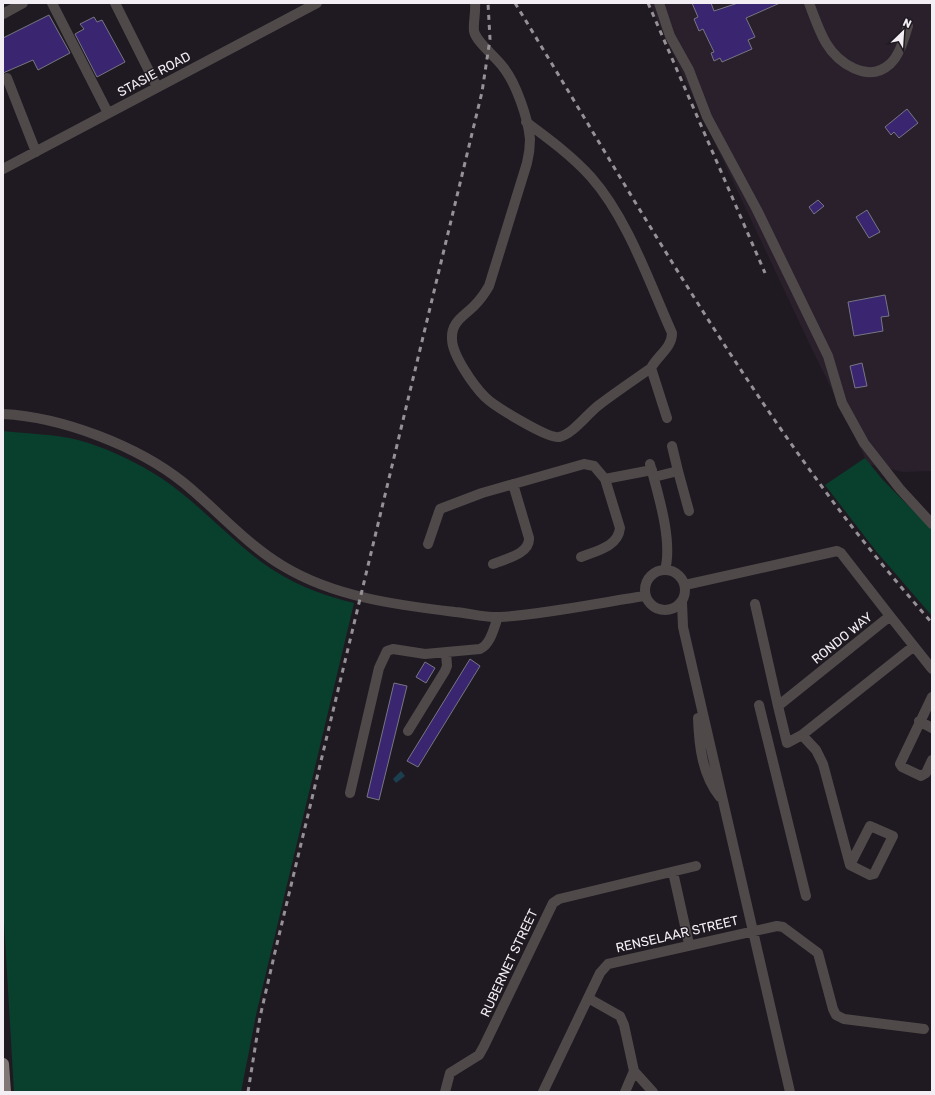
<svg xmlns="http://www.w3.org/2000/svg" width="935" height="1095" font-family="Rubik,sans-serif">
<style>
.built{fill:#29202c}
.green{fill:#09402d}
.water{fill:#1b3f4f}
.building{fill:#3a2571;stroke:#777681}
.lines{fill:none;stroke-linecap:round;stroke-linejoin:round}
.minor{stroke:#4f4a49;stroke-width:10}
.major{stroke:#827775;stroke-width:12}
.rail{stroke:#969197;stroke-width:3;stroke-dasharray:5 5;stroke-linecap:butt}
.labels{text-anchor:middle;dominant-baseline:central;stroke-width:3;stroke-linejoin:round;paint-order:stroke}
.street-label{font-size:13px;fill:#f2eef3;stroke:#1f1a21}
</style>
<rect width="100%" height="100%" fill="#1f1a21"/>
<path class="built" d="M649,3h283v468l-29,1 -35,-8 -57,-117z"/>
<path class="green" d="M3,431c24,3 52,3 75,9 26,7 52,19 75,33 40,24 70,60 107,88 28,21 60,34 94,42l-98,412 -15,77h-227l-11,-188z
M865,458l17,21 50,51v86l-56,-65 -51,-66z"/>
<path class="water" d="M401,771l4,5 -9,7 -3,-4z"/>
<path class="building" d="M692,3h19l3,8 24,-8h42l-34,15 9,19 -7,3 4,9 -30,13 -2,-4 -6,3 -3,-8 3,-1 -11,-23 -4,2 -5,-12 4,-2z
M49,15l21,38 -32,17 -5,-10 -30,13v-35z
M94,17l3,5 5,-2 23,42 -28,15 -22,-43 9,-5 -4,-5z
M907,109l11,14 -19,15 -5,-6 -3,3 -6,-8z
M818,200l6,6 -10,8 -5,-7z
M867,210l13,22 -11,6 -13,-21z
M885,295l4,21 -8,1 2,14 -29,5 -6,-34z
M862,363l5,23 -12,2 -5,-22z
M470,659l10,7 -62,101 -11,-6z
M425,662l10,6 -9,15 -10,-6z
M394,683l13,3 -28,114 -12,-3z"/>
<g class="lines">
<path class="minor" d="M52,3l56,110
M115,3l42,84
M475,3c1,9 -2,20 -1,28 2,11 22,26 29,36 13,16 25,51 27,72 0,8 -1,16 -3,24l-38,123c-4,7 -9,14 -15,20 -11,11 -23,16 -22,33 0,16 22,47 33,58 9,9 63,42 74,40 14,-3 28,-23 40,-32 17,-13 35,-25 52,-37
M659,3l11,33 19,34 18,47 50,93 71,146 14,47 22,40 36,46 32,35
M809,3c5,13 10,28 17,40 12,20 42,41 64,21 10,-9 14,-26 18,-38
M3,14l20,-11
M7,78l29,74
M526,122c23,17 46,34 65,55 37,42 58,105 81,156 0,15 -14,22 -21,35l16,50
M3,169l314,-166
M3,414c59,3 135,32 181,69 33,27 62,61 99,83 51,31 114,39 172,46 14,1 30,6 45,5 49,-3 97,-14 145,-21
M672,446l6,25
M650,464c8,30 23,77 15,106
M654,477l24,-6 11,40
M428,544l12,-35 42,-16 102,-29 10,2 11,13 47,-9
M581,557c15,-6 37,-10 39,-29l-15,-49
M493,564c12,-5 37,-10 36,-26l-16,-54
M645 590a20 20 0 1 1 40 0a20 20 0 1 1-40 0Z
M685,585l152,-34 4,2 49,63 -112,90 -23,-102
M682,602l1,25 107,465
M890,616l42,53
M932,697l-32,67 2,3 19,9 5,-3 6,-13
M759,705l47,191
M778,706l9,37 15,-8 112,-89
M698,718c1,27 4,57 22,79
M919,721l13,7
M408,731l37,-60 2,-5 -1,-13
M802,735l14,15 7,14 27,101 20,10 4,-1 19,-38 -23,-10 -20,39
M350,793l29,-125 8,-17 6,-2 32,5 55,-5c11,-5 14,-22 18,-32
M673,872l16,72
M588,998l32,18 4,9 10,46 19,21
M445,1092l5,-19 29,-18 5,-9 69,-143 6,-4 137,-33
M543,1092l57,-119 8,-9 169,-38 6,1 35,26 15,56 3,6 8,4 80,10
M625,1092l9,-21"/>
<path class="major" d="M3,1064l2,28"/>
<path class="rail" d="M515,3c108,177 211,360 338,525 25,32 52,64 79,95
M648,3l117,270
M248,1092l12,-75 15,-65 207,-860 8,-53 -2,-36"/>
</g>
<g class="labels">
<g class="street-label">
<text transform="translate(154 74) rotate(-28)">STASIE ROAD</text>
<text transform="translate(842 638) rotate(-39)">RONDO WAY</text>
<text transform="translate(677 934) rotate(-13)">RENSELAAR STREET</text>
<text transform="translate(509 963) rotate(-65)">RUBERNET STREET</text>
</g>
</g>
<rect width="935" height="1095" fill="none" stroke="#f2eef3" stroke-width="8"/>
<g transform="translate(903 32) rotate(25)" stroke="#1f1a21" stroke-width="3" paint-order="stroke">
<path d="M0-3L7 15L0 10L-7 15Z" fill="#f2eef3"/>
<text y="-6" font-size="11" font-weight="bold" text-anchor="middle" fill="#f2eef3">N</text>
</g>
</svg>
